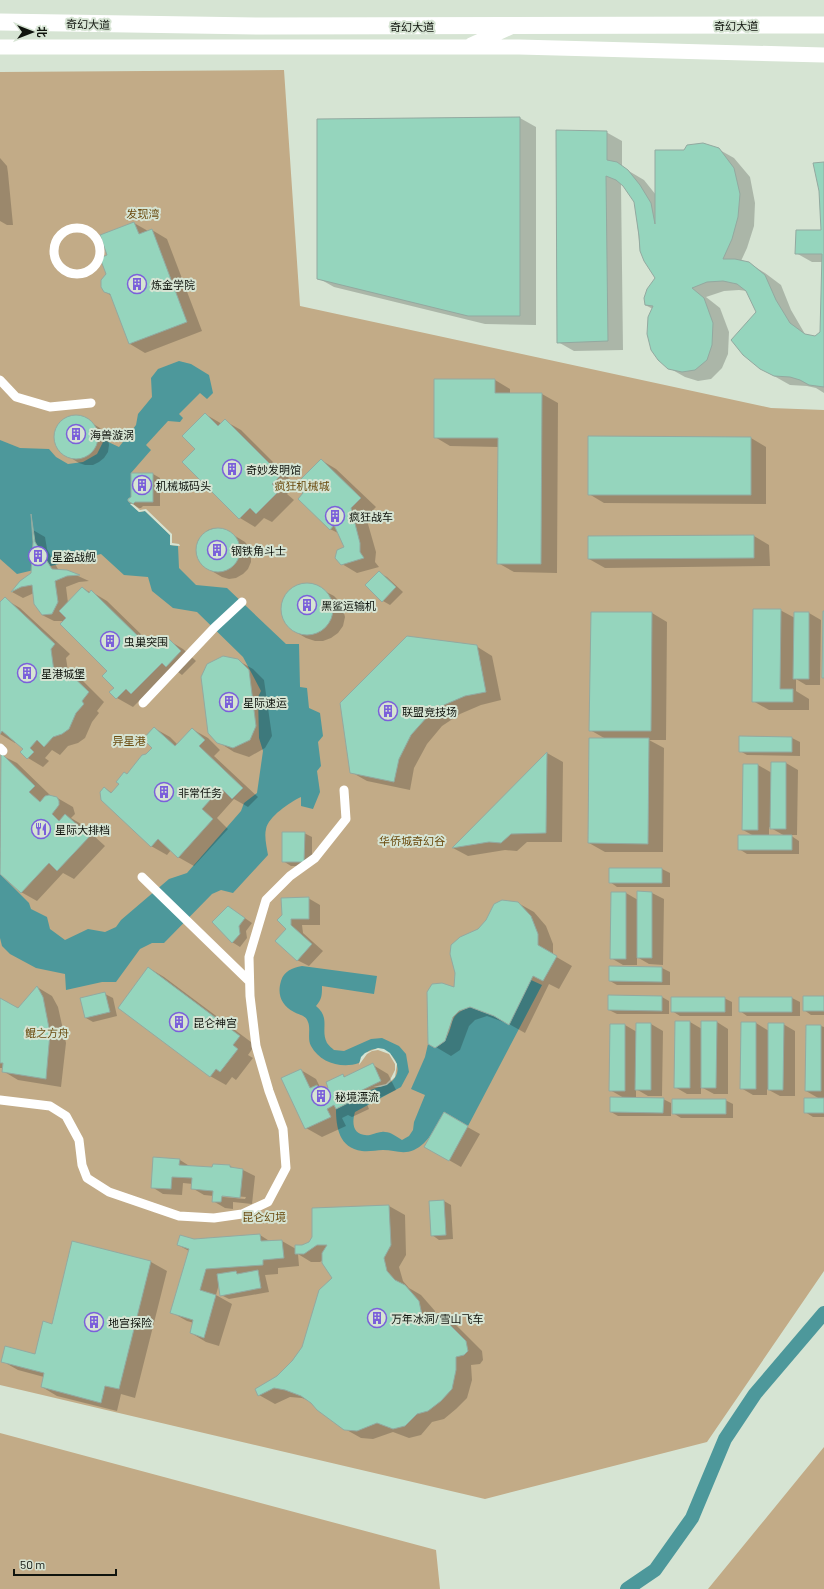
<svg xmlns="http://www.w3.org/2000/svg" width="824" height="1589" font-family="Barlow,'Noto Sans SC',sans-serif">
<style>
.green{fill:#c2ab87}
.water{fill:#4d989b}
.pier{fill:#d6e4d3}
.shadow{fill:#0003;fill-rule:evenodd}
.lines{fill:none;stroke-linecap:round;stroke-linejoin:round}
.canal{stroke:#4d989b;stroke-width:14}
.building{fill:#95d5bd;stroke:#93a9a0}
.pedestrian{stroke:#fff;stroke-width:9}
.tertiary{stroke:#fff;stroke-width:15}
.secondary{stroke:#fff;stroke-width:17}
.labels{text-anchor:middle;dominant-baseline:central;stroke-width:4;stroke-linejoin:round;paint-order:stroke}
.street-label{font-size:11px;fill:#10140e;stroke:#d6e4d3}
.park-label{font-size:11px;fill:#6b4c10;stroke:#d6e4d3}
.poi-label{font-size:11px;fill:#10140e;stroke:#d6e4d3;text-anchor:start}
</style>
<rect width="100%" height="100%" fill="#d6e4d3"/>
<path class="green" d="M284,70l16,236 471,102 53,2v861l-117,171 -222,57 -485,-114v-1313z
M0,1433l436,117 4,39h-440z
M824,1447v142h-116z"/>
<path class="water" d="M179,361l12,3 18,11 4,18 -6,6 -7,-6 -21,21 4,4 -3,4 -12,-1 -22,24 5,5 -20,23v24l-3,2v2l11,11 6,-1 25,24v10l8,1 1,22 17,17 31,3 59,56h13l1,43 7,1 2,20 11,5 3,23 -5,6 3,24 -4,5 3,21 -7,17 -12,-3v-9c-11,5 -33,20 -35,32 -2,8 1,19 2,26l-35,38 -12,-3 -9,4 -48,49h-12l-12,6 -24,33h-14l-36,8 -1,-16 -29,-6 -26,-14 -8,-8 -2,-8v-64l29,29 2,6 16,8 3,12 15,11 23,-11 17,3 11,-5 5,-7 48,-41 18,-6 54,-62 3,-8 13,-10 6,-42 -4,-13 -1,-41 3,-6 -18,-34 -46,-45 -24,-4 -21,-17 -4,-14 -24,-2 -23,-21 -84,20 -17,-15v-119l20,8 29,1 7,8 12,7 15,-2 14,-8 7,-14 15,7 17,-22 2,-11 14,-17 -1,-19 7,-9z
M302,966l75,10 -3,18 -52,-8c0,9 0,13 -6,20 15,12 4,24 11,37 2,3 5,5 7,7l10,1 27,-12 11,-1 17,8 7,8 3,18 -8,15 -46,25c-4,13 -1,25 15,23 5,-1 10,-4 15,-3 6,0 12,5 17,8l7,-4 4,-6 1,-8 11,-27 -14,-6 14,-32 3,-13 7,4c3,-2 8,-5 10,-8 11,-17 1,-24 25,-33l24,9 37,-36 11,5 -74,141 -24,-14c-8,15 -15,31 -30,38 -11,5 -20,0 -31,0 -7,0 -14,2 -21,1 -23,-3 -26,-24 -26,-42l18,-9v-2c7,-3 15,-8 22,-10 5,-2 11,-3 15,-6 22,-18 -17,-53 -32,-19 -17,6 -39,0 -48,-17 -4,-7 0,-17 -3,-24 -2,-7 -9,-7 -14,-10 -13,-7 -17,-18 -13,-31 3,-10 11,-13 21,-15z"/>
<path class="pier" d="M130,504h3l7,6 6,-1 26,25v9l7,1 1,2 -10,-1v-10l-25,-24 -6,1z
M378,1048l6,1 6,4 7,11 -2,13 -8,8 -7,2h-7l13,-3 4,-4 5,-10v-6l-6,-10 -11,-4 -6,1 -5,3 -8,11 2,-8 4,-4z"/>
<path class="shadow" d="M520,118l16,9v198l-51,-1 -151,-37 -16,-9v-158z
M0,125v33l7,8 1,7 5,52h-6l-7,-4z
M606,132l16,9v26l22,13 12,15 62,-46 16,9 16,19 5,26 -1,23 -7,22 -6,13 8,2 16,10 16,12 10,25 14,24 10,3 6,-5 2,-70h-11l-16,-9 26,-22 2,-68v230l-8,-5 -9,-2 -17,-1 -30,-17 -2,-55 -11,-22 -8,-1 -15,1 -18,6 14,11 9,24 -1,22 -6,14 -11,11 -13,2 -13,-4 -16,-9 -16,-59 -8,-4 12,-27 -17,-27 -5,-50 -11,-16 -3,-1 2,166 -49,1 -16,-9z
M134,223l14,8 4,-1 15,9 35,92 -57,22 -15,-9 -18,-48 -7,-4 4,-36z
M495,380l15,9v5h32l16,9 -1,170 -43,-1 -16,-9 1,-116 -49,-1 -15,-9z
M205,414l17,10 3,-3 16,9 55,55 -9,9 7,6 -22,22 -8,-4 -9,9 -15,-9 -56,-56 13,-13z
M76,416l12,5 12,7 8,10 1,7 -1,7 -4,6 -5,4 -6,3h-8l-6,-2 -18,-11 -4,-6 -1,-14 7,-11z
M751,438l15,9v57l-162,-1 -15,-9z
M321,460l15,9 40,38 -10,10 10,35 -1,10 4,5 -22,6 -15,-9 3,-17 -5,-13 -10,-5 -25,-36z
M153,474l7,4v28h-17l-2,2h-2l-8,-5 -2,-4z
M214,528l13,3 18,11 4,5 2,7v8l-3,7 -5,5 -7,4 -7,1 -7,-2 -19,-11 -4,-6 -3,-7 2,-13 10,-10z
M33,530l12,7 2,12 12,22h8l22,10 -10,1 -13,5 2,16 15,-15 8,5 1,-1 15,9 41,40 12,7 8,-8 15,9 13,12 -14,14 -4,-3 -37,27 -8,8 -16,-9 -6,-6 4,-4 -7,-17 -43,-50h-11l-12,-6 -8,-22 -11,5 -11,-6 8,-10 12,-9z
M754,536l15,9 1,21 -165,2 -16,-9z
M379,573l8,4 16,15 -13,13 -7,-4z
M307,584l8,2 19,10 6,6 3,7 2,8 -2,9 -5,7 -7,5 -8,3h-8l-9,-3 -12,-7 -6,-6 -4,-8v-15l3,-7 13,-10z
M5,599l15,9 50,46 -4,4 2,13 12,7 24,24 -7,9 2,2 -7,9 -7,16 -7,5 -10,3 -8,9 -8,-5 -7,8 4,3 -6,6 -15,-9 -7,-6 3,-3 -8,-7 -1,1 -15,-9v-130z
M780,610l15,8 14,-5 12,7 -1,65h-14l-10,-6v12l13,8v11h-40l-16,-9z
M652,613l15,9 -1,118h-17l15,8 -1,104h-58l-16,-9 17,-104 -16,-9z
M476,646l16,10 9,44 -20,5 -21,9 -18,12 -15,18 -13,24 -4,22 -43,-9 -16,-9z
M237,660l16,9 11,11 8,56 -7,12 -16,9 -15,-5 -16,-10z
M154,728l16,9 8,8 14,-16 16,9 12,12 -6,6 44,41 -10,10 -14,-8 -17,19 11,11 -34,37 -16,-9 -7,-7 -4,5 -16,-9 -46,-58 7,5 41,-45z
M740,737l52,1 8,4v14l-53,-1 -7,-4z
M547,753l16,9 -1,80h-35l-10,9 -12,-1 -37,6 -15,-8z
M1,755l16,8 34,33h3l19,11 2,7 -4,4 10,6 24,22 -31,33 -11,-6 -26,28 -16,-9 -21,-20v-20l2,-2 -2,-3z
M786,763l12,7 -1,65h-7l9,6v13h-52l-8,-5 15,-13 -11,-6 1,-65h14l14,8zM769,827l16,9h-16z
M304,833l8,4v29h-21l-8,-5z
M662,869l8,4v14h-53l-7,-5z
M638,892l14,1 12,6 -1,66 -14,-1 -12,-7v8h-14l-12,-7 15,-65 12,7z
M308,898l12,7v20h-18l1,8 20,18 -14,15 -12,-6 -9,-31 -10,-9z
M518,903l16,9 12,14 7,18v11l19,11 -13,23 -10,-5 -24,49 -16,-9 -22,-8 -12,4 -6,6 -9,24 -9,6 -22,-13 25,-54 25,-59z
M236,912l16,11 -6,8 1,7 -7,9 -8,-5z
M610,967l52,1 8,4v13h-53l-7,-4z
M149,968l15,9 91,68 -7,10 5,3 -17,22 -4,-3 -6,8 -16,-9z
M37,987l15,9 6,11 8,36 -5,44 -43,-7 -15,-9v-3h-3v-69l19,10z
M105,994l8,4 4,18 -24,6 -7,-4z
M662,997l7,4v13h-52l-8,-4z
M824,997v18h-13l-7,-5z
M724,998l8,4v14h-52l-8,-5z
M740,998h52l8,4v14h-53l-7,-5z
M690,1022l12,7 15,-7 11,7v65h-14l-13,-7v7h-14l-12,-7z
M742,1023h14l13,8 14,-7 12,7v65h-15l-13,-7v6h-14l-12,-7z
M637,1024h14l12,7 -1,65h-14l-12,-7v9l27,1 8,4v13h-53l-7,-4 13,-14 -14,-8 15,-65 12,7z
M821,1026l3,1v90h-11l-8,-5 15,-13 -14,-8z
M373,1065l15,9 8,16 -29,14 2,5 -17,8 -4,-2 -6,3 4,8 -24,11 -16,-9 -5,-58 15,9 5,10 3,2 6,-3 13,-13 3,2z
M725,1100l8,4v14h-52l-8,-5z
M444,1114l36,20 -19,33 -35,-20z
M180,1160l11,7 22,1 17,-2 5,3 8,1 12,6 -3,28 -19,-2v7l-8,-1 -12,-7 1,-5 -10,-1 -12,-7 1,-4 -10,-1 -1,12 -19,-1 -11,-7zM218,1195l28,2 -1,2 -22,-2z
M444,1201l7,4 2,34 -14,1 -7,-5z
M389,1206l16,9 1,40 -7,12 4,14 6,7 12,7 14,16v3h4l16,10 27,27 1,9 -3,4 -9,1 1,15 -5,18 -11,11 -12,10 -12,3 -11,13 -12,3 -16,-6 -20,7 -12,-1 -16,-9 -33,-27 -10,-4 -12,-1 -15,7 -16,-9 33,-34 11,-14 30,-69 -10,-18 -3,2h-9l-13,-8 1,12 -21,2v6l-13,1 4,17 -40,7 -8,-4 -2,-11 -3,11 16,9 -13,42 -13,-4 -15,-9 3,-10 -7,-2 -16,-9 18,-61 -11,-6 16,-5 66,-5 11,7 11,-1 14,8 14,-6 3,-6v-28z
M73,1243l78,19 16,9 -32,127 -14,-4 -4,17 -60,-15 -15,-9 2,-10 -26,-7 -16,-9 34,-6 16,-30z"/>
<g class="lines">
<path class="canal" d="M627,1589l28,-19 37,-52 33,-79 30,-45 69,-81"/>
</g>
<path class="building" d="M520,117v199h-52l-151,-37v-160z
M556,130l51,1v29l10,2 11,8 12,15 11,18 4,21v-74h29l3,-5 16,-2 16,5 15,20 6,26 -2,23 -6,22 -9,20h12l14,3 16,13 11,25 14,23 15,11 10,2 5,-4 2,-78h-27l1,-24h25l-2,-39 -6,-28 11,-1v225l-15,-2 -9,-5 -10,-3 -16,-1 -14,-7 -17,-14 -12,-15 25,-28 -10,-21 -9,-7 -14,-3 -16,1 -15,6 12,10 9,25 -1,22 -5,15 -12,10 -13,2 -14,-3 -10,-9 -7,-10 -4,-16 1,-17 5,-11 -8,-1 -1,-7 3,-9 8,-11 -11,-17 -4,-10 -1,-15 -5,-34 -11,-16 -7,-6 -10,-4 2,165 -51,2z
M134,222l5,12 13,-5 35,93 -58,22 -19,-50 -6,-2 -3,-5v-7l5,-6 -6,-16 7,-3 -7,-20z
M434,379h61v14h47l-1,171h-44l1,-126h-64z
M205,413l13,13 7,-7 56,56 -9,9 7,7 -23,23 -6,-6 -11,11 -57,-57 13,-13 -13,-13z
M54 437a22 22 0 1 1 44 0a22 22 0 1 1-44 0Z
M588,436l163,1v58h-163z
M321,459l40,39 -10,10 9,35v9l4,6 -23,7 -6,-7 2,-8 7,-3 -10,-22 -4,5 -32,-31 5,-6 -8,-8z
M131,473h22v29h-18l-2,2 -5,-3v-2l3,-2z
M31,514l4,28 17,27 15,1 13,5 -13,1 -12,5 3,21 -6,12 -10,1 -8,-11 -2,-19 -11,2 -10,5 9,-11 11,-8 2,-31z
M196 550a22 22 0 1 1 44 0a22 22 0 1 1-44 0Z
M754,535v23l-166,1v-23z
M379,571l17,16 -14,15 -17,-17z
M281 609a26 26 0 1 1 52 0a26 26 0 1 1-52 0Z
M82,587l7,6 2,-3 54,53 3,-3 9,9 11,-11 13,13 -15,16 -4,-4 -31,31 -5,-5 -10,10 -7,-7 5,-4 -12,-12 5,-5 -47,-47 6,-6 -7,-7z
M5,597l50,47 -4,5 4,30 9,-11 25,24 -7,9 2,3 -8,9 -7,16 -7,5 -9,3 -9,10 -7,-7 -7,8 4,4 -7,7 -7,-7 3,-3 -21,-18 -2,3v-132z
M753,609h28l-1,80h13v13h-41z
M823,611h1v67h-2z
M591,612h61l-1,119h-62z
M794,612h15v67h-16z
M407,636l70,9 9,47 -21,4 -21,9 -17,12 -16,18 -12,24 -5,23 -44,-9 -10,-70z
M223,656l15,3 11,11 7,56 -6,14 -17,8 -16,-5 -9,-10 -7,-56 6,-13z
M154,727l21,19 17,-18 13,12 -6,6 44,42 -11,11 -11,-11 -19,21 11,10 -35,39 -20,-19 -7,8 -50,-47 -1,-8 4,-5 7,6 8,-9 -3,-2 8,-10 3,2 15,-19 4,-1 6,-6 -9,-9z
M739,736l53,1v15h-53z
M589,738h60l-1,106 -60,-1z
M547,752l-1,81 -35,1 -10,9 -12,-1 -37,6z
M1,753l34,33 -6,6 11,10 5,-6 4,-1 8,2 2,4v4l-7,9 7,7 6,-7 25,22 -33,35 -8,-8 -28,30 -21,-19z
M771,762h15v67h-16z
M743,764h15v66h-16z
M282,832h23l-1,30h-22z
M738,835h54v15h-54z
M609,868h53v15h-53z
M637,891l15,1v66h-15z
M611,892h15v67h-16z
M309,897v22h-18v6l21,19 -15,17 -22,-20 11,-12 -9,-9 5,-5 -1,-17z
M502,900l16,2 13,14 7,18v11l19,11 -14,25 -10,-5 -24,49 -15,-9 -24,-9 -11,4 -6,6 -8,24 -10,7 -7,-4 -1,-52 5,-8 10,-1 12,4 1,-14 -5,-19 1,-9 9,-8 18,-8 8,-9 8,-16z
M228,906l17,12 -6,8 1,8 -8,9 -20,-21z
M609,966l53,1v15l-53,-1z
M148,967l92,69 -7,9 5,4 -18,23 -4,-3 -6,8 -92,-69z
M37,986l6,11 7,36 -4,46 -44,-7 1,-9h-3v-65l18,10z
M105,992l5,20 -25,6 -5,-20z
M608,995l54,1v15l-54,-1z
M803,996h21v15h-21z
M671,997h54v15h-54z
M739,997h53v15h-53z
M675,1021h15v67h-16z
M701,1021h16l-1,67h-15z
M741,1022h15v67h-16z
M636,1023h15v67h-16z
M768,1023h16l-1,67h-15z
M610,1024h15v67h-16z
M806,1025h15v66h-16z
M373,1063l8,18 -29,14 2,5 -18,9 -2,-4 -7,4 4,8 -26,12 -24,-51 20,-9 9,19 7,-3 3,7 8,-4 -2,-6 17,-8 1,3z
M610,1097l54,1 -1,15 -53,-1z
M804,1098h20v15h-20z
M672,1099h54v15h-54z
M444,1112l24,14 -19,35 -25,-14z
M153,1157l27,2 -1,6 33,2 1,-3 17,1v2l13,2 -3,29 -18,-2 -1,6h-9l1,-11 -22,-2 1,-11 -20,-1 -1,12 -20,-1z
M444,1200l2,35 -15,1 -2,-35z
M389,1205l2,40 -7,13 3,13 8,9 10,5 14,16 3,14 8,-2 9,1 27,27 2,10 -4,4 -8,2v13l-4,19 -11,12 -13,10 -11,3 -12,12 -12,3 -16,-6 -20,8 -13,-1 -27,-20 -6,-7 -10,-7 -16,-6 -11,-2 -16,8 -3,-7 22,-13 15,-15 10,-14 17,-57 13,-12 -10,-15v-10l5,-8h-10l-13,9h-9v-9h7l7,-3 3,-5v-29z
M260,1234l1,7 21,-1 2,18 -21,2v5l-57,4 -6,21 16,5 -12,43 -14,-5 3,-13 -23,-7 19,-64 -12,-4 3,-10 14,4z
M72,1241l79,20 -32,128 -14,-3 -4,17 -60,-16 3,-14 -43,-11 4,-16 30,8 8,-33 9,3z
M258,1270l3,18 -41,8 -3,-22 19,-3 1,3z"/>
<g class="lines">
<path class="pedestrian" d="M54 251a23 23 0 1 1 46 0a23 23 0 1 1-46 0Z
M0,380l16,17 34,10 41,-4
M143,703l71,-75 28,-26
M0,748l3,3
M142,877l107,104
M0,1100l50,6 16,10 13,24 3,25 5,13 22,14 70,24 35,2 28,-4 26,-12 18,-34 -3,-39 -14,-38 -13,-45 -6,-50 -1,-39 17,-57 24,-24 25,-18 31,-39 -2,-29"/>
<path class="tertiary" d="M471,45l42,-19
M0,47h519l305,8"/>
<path class="secondary" d="M0,22l262,4 562,-1"/>
</g>
<defs>
<symbol id="building-ring" viewBox="-11 -11 22 22"><circle r="9.5" fill="#d6e4d3" stroke="#7b60da" stroke-width="1.5"/><path d="M-4-6H4V6H1V3H-1V6H-4ZM-2.5-4.3h1.7v1.8h-1.7ZM.8-4.3h1.7v1.8H.8ZM-2.5-1h1.7V.8h-1.7ZM.8-1h1.7V.8H.8Z" fill="#7b60da"/></symbol>
<symbol id="restaurant-ring" viewBox="-11 -11 22 22"><circle r="9.5" fill="#d6e4d3" stroke="#7b60da" stroke-width="1.5"/><path d="M-5-6h1v4h1v-4h1v4h1v-4h1v5L-1.5 .5V6h-2V.5L-5-1ZM5-6V6H3V1.5H1.5Q1.5-4 5-6Z" fill="#7b60da"/></symbol>
</defs>
<g fill-rule="evenodd">
<use href="#building-ring" x="126" y="273" width="22" height="22"/>
<use href="#building-ring" x="65" y="423" width="22" height="22"/>
<use href="#building-ring" x="221" y="458" width="22" height="22"/>
<use href="#building-ring" x="131" y="474" width="22" height="22"/>
<use href="#building-ring" x="324" y="505" width="22" height="22"/>
<use href="#building-ring" x="206" y="539" width="22" height="22"/>
<use href="#building-ring" x="27" y="545" width="22" height="22"/>
<use href="#building-ring" x="296" y="594" width="22" height="22"/>
<use href="#building-ring" x="99" y="630" width="22" height="22"/>
<use href="#building-ring" x="16" y="662" width="22" height="22"/>
<use href="#building-ring" x="218" y="691" width="22" height="22"/>
<use href="#building-ring" x="377" y="700" width="22" height="22"/>
<use href="#building-ring" x="153" y="781" width="22" height="22"/>
<use href="#restaurant-ring" x="30" y="818" width="22" height="22"/>
<use href="#building-ring" x="168" y="1011" width="22" height="22"/>
<use href="#building-ring" x="310" y="1085" width="22" height="22"/>
<use href="#building-ring" x="366" y="1307" width="22" height="22"/>
<use href="#building-ring" x="83" y="1311" width="22" height="22"/>
</g>
<g class="labels">
<g class="street-label">
<text transform="translate(88 24) rotate(1)">奇幻大道</text>
<text x="736" y="25">奇幻大道</text>
<text x="412" y="26">奇幻大道</text>
</g>
<g class="park-label">
<text x="143" y="213">发现湾</text>
<text x="302" y="485">疯狂机械城</text>
<text x="129" y="740">异星港</text>
<text x="412" y="840">华侨城奇幻谷</text>
<text x="47" y="1032">鲲之方舟</text>
<text x="264" y="1216">昆仑幻境</text>
</g>
<g class="poi-label">
<text x="151" y="284">炼金学院</text>
<text x="90" y="434">海兽漩涡</text>
<text x="246" y="469">奇妙发明馆</text>
<text x="156" y="485">机械城码头</text>
<text x="349" y="516">疯狂战车</text>
<text x="231" y="550">钢铁角斗士</text>
<text x="52" y="556">星盗战舰</text>
<text x="321" y="605">黑鲨运输机</text>
<text x="124" y="641">虫巢突围</text>
<text x="41" y="673">星港城堡</text>
<text x="243" y="702">星际速运</text>
<text x="402" y="711">联盟竞技场</text>
<text x="178" y="792">非常任务</text>
<text x="55" y="829">星际大排档</text>
<text x="193" y="1022">昆仑神宫</text>
<text x="335" y="1096">秘境漂流</text>
<text x="391" y="1318">万年冰洞/雪山飞车</text>
<text x="108" y="1322">地宫探险</text>
</g>
</g>
<g transform="translate(32 32) rotate(90)" stroke="#d6e4d3" stroke-width="3" paint-order="stroke">
<path d="M0-3L7 15L0 10L-7 15Z" fill="#10140e"/>
<text y="-6" font-size="11" font-weight="bold" text-anchor="middle" fill="#10140e">北</text>
</g>
<path d="M14 1569v6h102v-6" fill="none" stroke="#10140e" stroke-width="2"/>
<text x="20" y="1569" font-size="12" fill="#10140e" stroke="#d6e4d3" stroke-width="3" paint-order="stroke">50 m</text>
</svg>
